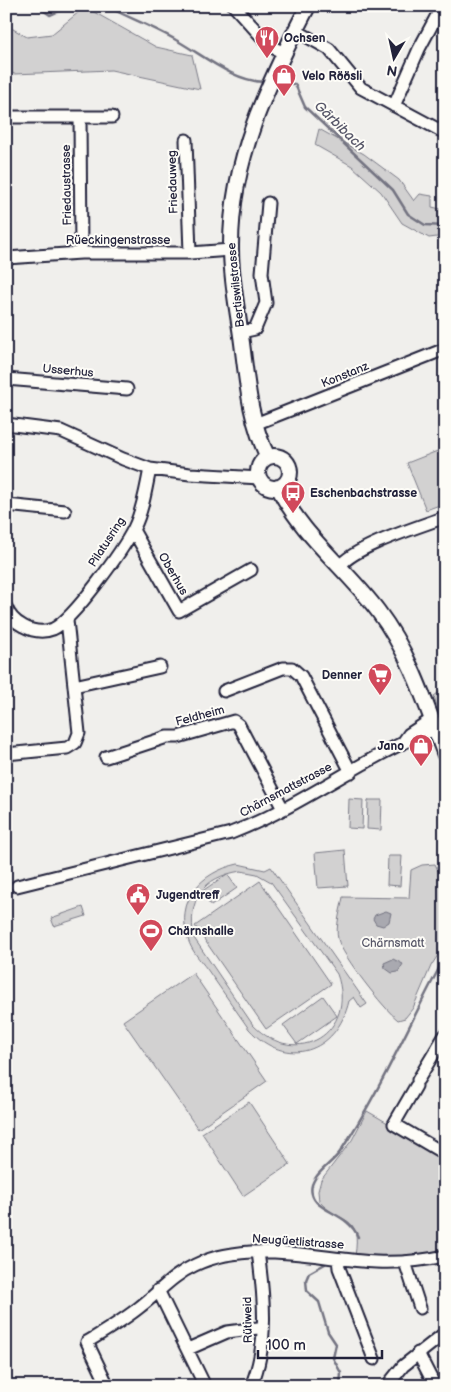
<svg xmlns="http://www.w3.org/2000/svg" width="451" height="1392" font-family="'Balsamiq Sans',sans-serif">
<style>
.green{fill:#d2d1d1;stroke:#7a7a86;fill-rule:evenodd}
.water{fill:#a9a9b0;stroke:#737381}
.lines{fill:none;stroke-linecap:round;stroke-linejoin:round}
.stream{stroke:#737381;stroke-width:2.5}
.minor-casing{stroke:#22223b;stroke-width:15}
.major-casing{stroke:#22223b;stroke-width:18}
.minor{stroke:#fdfcf7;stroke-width:11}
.major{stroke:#fdfcf7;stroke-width:14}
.labels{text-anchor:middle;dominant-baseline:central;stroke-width:4;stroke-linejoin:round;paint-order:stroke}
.poi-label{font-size:12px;font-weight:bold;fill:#22223b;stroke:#fdfcf7;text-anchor:start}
.street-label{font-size:12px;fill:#22223b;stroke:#fdfcf7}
.park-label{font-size:12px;fill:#575768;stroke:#fdfcf7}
.water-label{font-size:14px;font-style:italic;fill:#58586a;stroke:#fdfcf7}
</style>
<rect width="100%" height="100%" fill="#f0efec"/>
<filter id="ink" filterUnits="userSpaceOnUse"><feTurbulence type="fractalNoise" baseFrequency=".02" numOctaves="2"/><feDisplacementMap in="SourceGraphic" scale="10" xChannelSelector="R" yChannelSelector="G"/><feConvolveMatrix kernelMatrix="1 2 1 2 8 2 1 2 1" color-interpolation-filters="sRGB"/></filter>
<g filter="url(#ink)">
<path class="green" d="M85,7l71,40 36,8 8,34 -89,-19 -97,4 -8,-4v-45l21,12 25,-3z
M319,129l45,25 35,26 15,21 6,-7 12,2v11l13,3v26l-16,2 -27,-15 -21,-31 -29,-26 -37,-21z
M445,448v55l-19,7 -19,-47z
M445,688v47l-11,-39z
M349,799l14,1 -1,29 -14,-1z
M368,800h14l-1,30 -14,-1z
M345,850l3,36 -30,2 -3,-35z
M388,856h14l-2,30 -13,-1z
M238,864l27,6 6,-3 96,137 -6,4 -7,-11 -5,4c-12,52 -63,69 -100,28 -14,-20 -28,-40 -42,-60 -7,-9 -16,-19 -19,-30 -13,-39 13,-67 50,-75zM241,871l16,3 14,8 66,92c21,58 -40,96 -84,51l-59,-87c-7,-38 8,-61 47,-67z
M435,864l10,21v59l-14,22 -18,42 -8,10 -7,2c-14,-11 -56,-64 -60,-81 -3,-12 3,-30 5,-42l66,1 2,-28 11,-5z
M227,874l10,14 -26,18 -10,-14z
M260,881l71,103 -65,45 -71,-103z
M83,907l3,9 -32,10 -3,-8z
M193,973l74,108 -69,48 -75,-108z
M323,996l14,20 -40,28 -14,-19z
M249,1102l41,62 -47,32 -41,-63z
M367,1111l78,45v96l-27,5 -63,-1c7,-44 -14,-30 -36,-55l-1,-10 3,-11 31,-40z"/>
<path class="water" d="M386,911l5,2 -2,9 -6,4 -7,-2 -3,-5 2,-4z
M393,959l10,5 -5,8 -6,1 -7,-5 -1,-5z"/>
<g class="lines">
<path class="stream" d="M37,6l13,9 20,-9
M106,6c23,12 48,21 70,34 27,15 58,42 90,42
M277,83l18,1 10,23 88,83 15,24 17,11 20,1
M358,1237c-9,-24 -42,-25 -46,-43 -5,-17 20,-30 28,-42 41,-62 70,-130 105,-195
M325,1264l-16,9 -3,7 1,11 12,11 9,30 8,12 -3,14 8,15 -1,13"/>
<defs>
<path id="minor" d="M234,6l36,40 14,7
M295,30l34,19 32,39 84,45
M394,106l25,-57 23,-43
M6,117h106
M80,117l1,136
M186,140l4,113
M6,258l75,-5h109l41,-3
M241,332l14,-3 11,-26 -4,-30 6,-70
M6,379l121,10
M6,424l55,7 62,28 27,10 40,5 70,4
M255,424l190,-75
M6,505l59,6
M133,530l46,81 72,-41
M340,566c15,-20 79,-39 105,-49
M6,607c3,8 9,15 17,19 9,5 20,7 30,3 20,-9 70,-79 81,-101 9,-18 12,-40 16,-59
M74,686l86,-19
M224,691l59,-23h9l9,8 50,96
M404,741l5,-7 23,-15
M6,754l61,-6 8,-5 4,-10 -12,-113
M106,757l61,-20h11l56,-16 5,4 44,84
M17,886l214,-53c72,-27 133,-77 204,-104
M418,1080l27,-45
M416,1086l-22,38 51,30
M338,1259l1,9 35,91
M405,1262l15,46
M158,1290l47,96
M188,1349l39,-17 31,-4
M418,1353l17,33
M108,1386l-21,-44c18,-11 37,-22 54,-36 18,-14 32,-31 54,-41 56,-26 122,-6 181,-3 24,1 46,-1 69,-6
M251,1386c18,-41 13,-91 7,-134
M387,1386l16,-20 42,-33"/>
<path id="major" d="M258 472a16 16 0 1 1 32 0a16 16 0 1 1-32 0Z
M268,457c-18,-35 -21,-75 -26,-114 -4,-31 -11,-62 -11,-94 -1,-88 37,-166 77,-243
M278,487c24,49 68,81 100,124 33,44 48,94 67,144"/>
</defs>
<use href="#minor" class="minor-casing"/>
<use href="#major" class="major-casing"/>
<use href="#minor" class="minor"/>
<use href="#major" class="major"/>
</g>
</g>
<defs>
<symbol id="restaurant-pin" viewBox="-11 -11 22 30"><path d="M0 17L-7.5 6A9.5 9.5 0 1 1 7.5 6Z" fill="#d1495b" stroke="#fdfcf7"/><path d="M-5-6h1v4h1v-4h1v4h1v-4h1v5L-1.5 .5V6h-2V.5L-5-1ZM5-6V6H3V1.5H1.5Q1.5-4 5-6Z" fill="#fff"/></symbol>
<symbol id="shop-pin" viewBox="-11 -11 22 30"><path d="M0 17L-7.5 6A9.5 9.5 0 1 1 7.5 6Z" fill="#d1495b" stroke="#fdfcf7"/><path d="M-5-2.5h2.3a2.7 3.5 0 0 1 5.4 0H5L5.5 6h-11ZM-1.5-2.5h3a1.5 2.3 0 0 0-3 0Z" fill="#fff"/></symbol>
<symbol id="bus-pin" viewBox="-11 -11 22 30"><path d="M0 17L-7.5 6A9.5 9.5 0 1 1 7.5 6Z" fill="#d1495b" stroke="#fdfcf7"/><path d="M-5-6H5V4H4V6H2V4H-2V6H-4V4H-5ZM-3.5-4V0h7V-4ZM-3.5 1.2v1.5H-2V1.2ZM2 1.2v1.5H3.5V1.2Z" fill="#fff"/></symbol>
<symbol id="supermarket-pin" viewBox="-11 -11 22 30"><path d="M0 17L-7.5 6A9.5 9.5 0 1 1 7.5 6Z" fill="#d1495b" stroke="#fdfcf7"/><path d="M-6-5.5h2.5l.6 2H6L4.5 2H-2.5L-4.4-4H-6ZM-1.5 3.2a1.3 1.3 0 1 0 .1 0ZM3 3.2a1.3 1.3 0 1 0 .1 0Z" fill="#fff"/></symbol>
<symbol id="civic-pin" viewBox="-11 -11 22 30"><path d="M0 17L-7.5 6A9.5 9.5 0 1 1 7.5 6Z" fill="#d1495b" stroke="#fdfcf7"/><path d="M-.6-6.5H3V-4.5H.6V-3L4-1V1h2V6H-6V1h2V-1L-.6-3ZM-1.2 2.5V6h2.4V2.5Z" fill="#fff"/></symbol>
<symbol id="stadium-pin" viewBox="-11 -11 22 30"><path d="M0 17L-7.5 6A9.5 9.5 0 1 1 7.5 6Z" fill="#d1495b" stroke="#fdfcf7"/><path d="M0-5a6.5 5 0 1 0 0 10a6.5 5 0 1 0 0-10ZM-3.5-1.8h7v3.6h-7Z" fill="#fff"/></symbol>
</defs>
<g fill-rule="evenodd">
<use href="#restaurant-pin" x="253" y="24" width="28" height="38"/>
<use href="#shop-pin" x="270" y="62" width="28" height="38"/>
<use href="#bus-pin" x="279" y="479" width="28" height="38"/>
<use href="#supermarket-pin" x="366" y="661" width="28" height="38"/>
<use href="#shop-pin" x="407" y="732" width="28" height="38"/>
<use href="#civic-pin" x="124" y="881" width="28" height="38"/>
<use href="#stadium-pin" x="137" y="917" width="28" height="38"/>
</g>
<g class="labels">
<g class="poi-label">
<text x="284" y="38">Ochsen</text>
<text x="302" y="76">Velo Röösli</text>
<text x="310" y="493">Eschenbachstrasse</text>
<text x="362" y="675" text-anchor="end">Denner</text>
<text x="404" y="746" text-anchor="end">Jano</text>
<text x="156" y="895">Jugendtreff</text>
<text x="168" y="931">Chärnshalle</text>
</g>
<g class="street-label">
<text transform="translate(173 182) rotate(-92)">Friedauweg</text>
<text transform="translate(67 185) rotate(-91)">Friedaustrasse</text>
<text x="118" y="240">Rüeckingenstrasse</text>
<text transform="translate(236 285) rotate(-96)">Bertiswilstrasse</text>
<text transform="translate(68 371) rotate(5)">Usserhus</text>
<text transform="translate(345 375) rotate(-22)">Konstanz</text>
<text transform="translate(107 542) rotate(-57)">Pilatusring</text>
<text transform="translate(173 574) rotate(60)">Oberhus</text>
<text transform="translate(200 716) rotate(-15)">Feldheim</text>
<text transform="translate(286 790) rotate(-28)">Chärnsmattstrasse</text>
<text transform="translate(298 1242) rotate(4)">Neugüetlistrasse</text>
<text transform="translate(248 1320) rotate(-91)">Rütiweid</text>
</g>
<g class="park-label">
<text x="393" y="943">Chärnsmatt</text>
</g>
<g class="water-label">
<text transform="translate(340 126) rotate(44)">Gärbibach</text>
</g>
</g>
<rect width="451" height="1392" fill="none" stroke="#fdfcf7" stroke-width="25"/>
<rect x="12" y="12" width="426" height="1367" fill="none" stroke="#22223b" stroke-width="2" filter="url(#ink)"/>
<g transform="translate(394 58) rotate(189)" stroke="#fdfcf7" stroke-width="4" paint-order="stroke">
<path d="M0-4L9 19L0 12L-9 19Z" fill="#22223b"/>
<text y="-8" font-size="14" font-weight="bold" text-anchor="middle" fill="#22223b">N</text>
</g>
<path d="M258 1350v8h124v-8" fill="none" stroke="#22223b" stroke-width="2.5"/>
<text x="266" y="1350" font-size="15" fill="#22223b" stroke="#fdfcf7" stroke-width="4" paint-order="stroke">100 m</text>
</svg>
